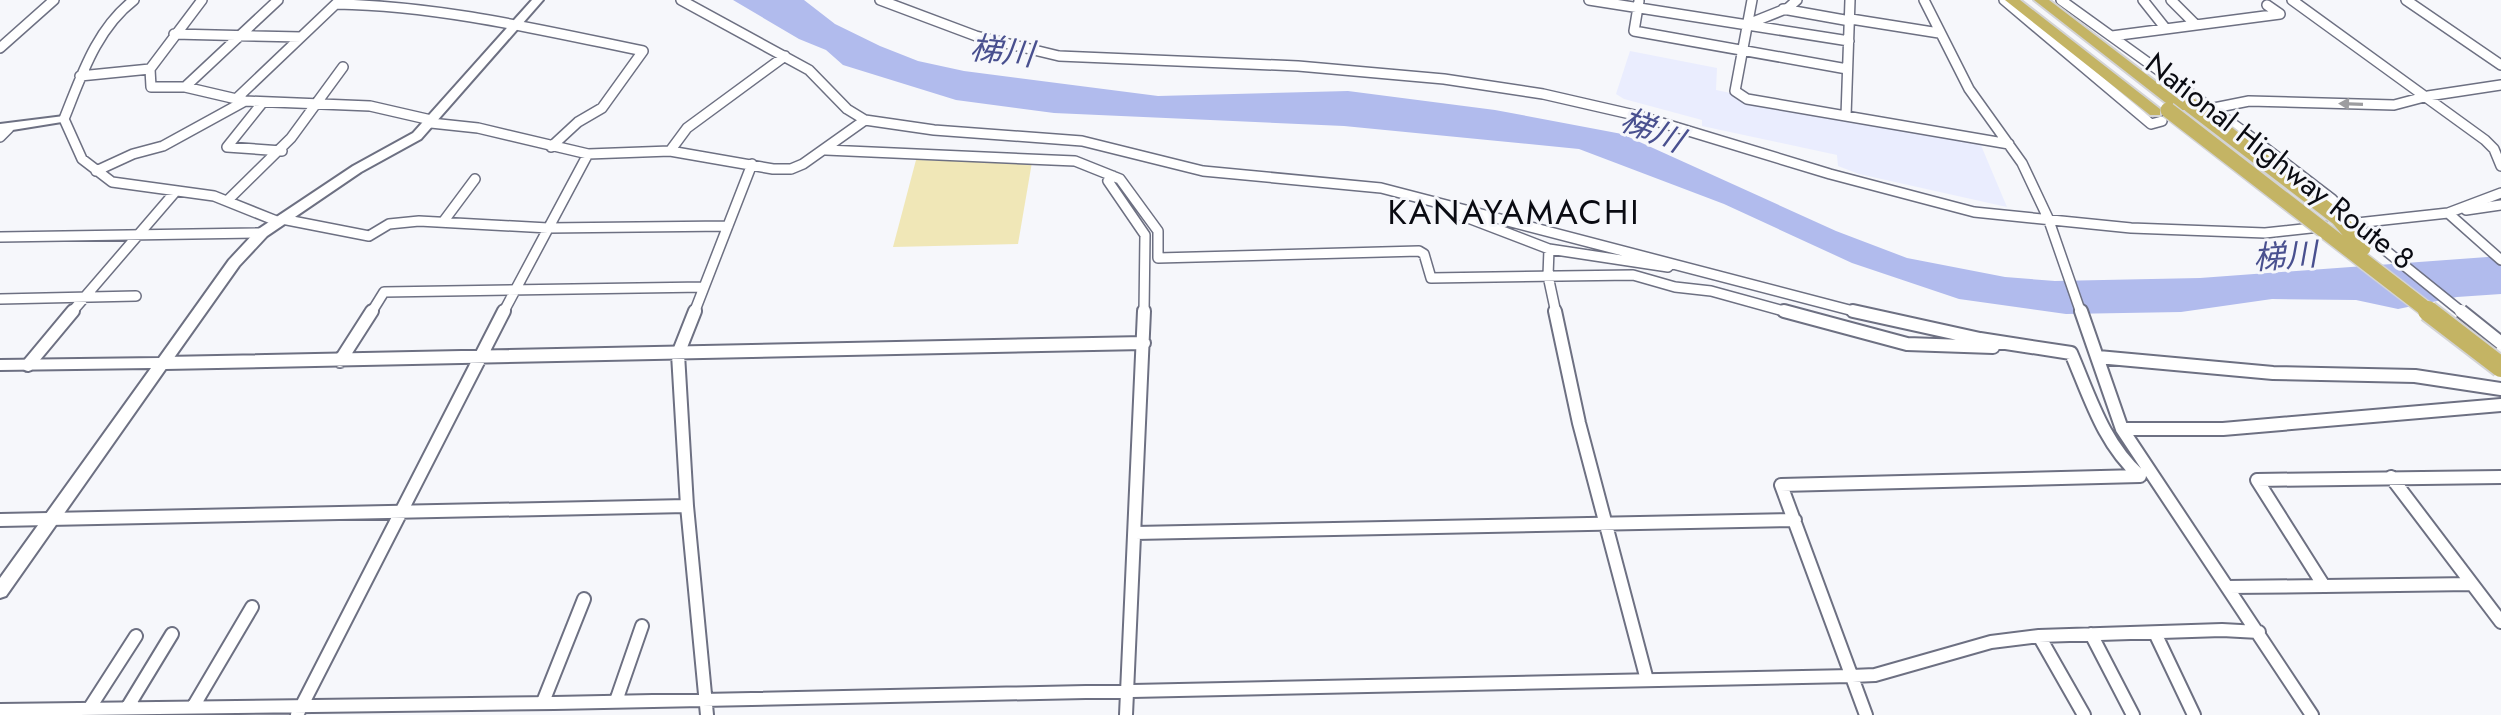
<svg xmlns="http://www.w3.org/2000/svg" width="2501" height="715" font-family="Jost,'Noto Sans JP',sans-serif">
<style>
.built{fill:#eaedfe}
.green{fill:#f0e7b7}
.water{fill:#b1bbed}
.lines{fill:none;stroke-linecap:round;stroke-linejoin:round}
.minor-far1-casing{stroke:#6d7082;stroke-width:12}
.minor-casing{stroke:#6d7082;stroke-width:16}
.tertiary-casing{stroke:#6d7082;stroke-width:4}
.trunk-casing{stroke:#d3d3d4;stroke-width:4}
.minor-far1{stroke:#fff;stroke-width:9}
.minor{stroke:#fff;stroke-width:12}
.tertiary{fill:#fff;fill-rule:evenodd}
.trunk{fill:#c4b464;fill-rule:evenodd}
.minor-bridge-far1-casing{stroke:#6d7082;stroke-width:12;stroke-linecap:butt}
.minor-bridge-casing{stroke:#6d7082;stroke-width:16;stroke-linecap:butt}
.trunk-bridge-far1-casing{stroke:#d3d3d4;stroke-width:18;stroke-linecap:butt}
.trunk-bridge-casing{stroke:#d3d3d4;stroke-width:24;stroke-linecap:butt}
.minor-bridge-far1{stroke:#fff;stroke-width:9}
.minor-bridge{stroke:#fff;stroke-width:12}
.trunk-bridge-far1{stroke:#c4b464;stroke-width:15}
.trunk-bridge{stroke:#c4b464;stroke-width:20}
.oneway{fill:#9d9da0}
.labels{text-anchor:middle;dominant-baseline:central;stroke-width:6;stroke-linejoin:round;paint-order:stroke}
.street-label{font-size:30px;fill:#0a0b12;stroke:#f6f7fb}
.water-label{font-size:32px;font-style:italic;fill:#49508f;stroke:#f6f7fb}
.quarter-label{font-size:34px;letter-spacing:2px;fill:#0a0b12;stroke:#f6f7fb}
</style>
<rect width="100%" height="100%" fill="#f6f7fb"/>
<path class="built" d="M1630,51l87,17 -1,22 264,53 27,64 -148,-33 -21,-8 -1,-11 -135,-29v-6l-78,-21 -8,-5z"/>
<path class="green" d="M916,160l116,2 -14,82 -125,3z"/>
<path class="water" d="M733,0h71l31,24 45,22 38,15 46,10 194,25 190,-5 147,19 127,24 214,97 71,27 98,19 50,4 145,-3 301,-22v38l-44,3 -59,12 -42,-9 -84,-1 -91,13 -115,2 -107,-15 -107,-36 -128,-59 -145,-55 -235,-23 -290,-13 -98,-13 -113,-35 -17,-15 -27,-11z"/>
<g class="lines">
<defs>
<path id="minor-far1" d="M134,0c-38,29 -53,77 -70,119l18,40 30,23 102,14 65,26
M202,0l-52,69 1,18h34l60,14 125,5 61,14v3l47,5 110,26 82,-3 103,18h18l12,-5 62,-44
M681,0l128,70 38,39 18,11 69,10 148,11 121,30 178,17 480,125
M880,0l96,36 83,20 239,10 146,13 99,15 96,22 191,58 144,38 157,16 134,5 183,-20 53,-20
M1589,0l260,41
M1752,0l-17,91 12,8 262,45
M1924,0l45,89 53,74 26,55 33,95
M2004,0l147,124 11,-3
M2061,0l186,134
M2143,0l23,29
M2171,0l25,25
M2292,0l193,140 9,9 7,17
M2406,0l95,65
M1639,1l-5,30 213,38
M337,4c104,2 204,26 306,47l-41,57 -24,14 -27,25
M1783,9l67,12
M1851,19l88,14
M1748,24l40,-16 9,-8
M174,34l127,3
M2112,36l168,-22 -13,-9
M0,48l54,-48
M80,76l70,-7
M185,87l93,-87
M236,99l104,-99
M263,102l-36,45 55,4
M2204,110l45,-9 145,4 34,-9 73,-11
M1846,116l4,-116
M0,137l9,-9
M826,150l249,11 45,18 38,52v27l261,-7 5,3 7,24 202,-3 42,12 36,4 80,22
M670,151l17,-23 98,-72
M96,171l37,-17 30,-8 82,-45
M1113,176l-5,5 37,54 -1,78
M229,199l62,-61 52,-71
M2466,210l35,-5
M1455,213l94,36 -1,27 8,37
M2448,213l53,47
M282,219l87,17 20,-12 30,-3 129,7 180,-2
M443,222l32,-43
M0,237l262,-4
M1549,249l119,18
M0,299l136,-3
M71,313l105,-122
M371,313l13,-21 320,-5
M503,313l85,-159
M694,313l58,-149"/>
<path id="minor" d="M695,311l-17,43 9,152 20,209
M1555,311l24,112 68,257
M1784,311l123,33 86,3
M1853,311l127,28 91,14c19,44 32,90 69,123
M2081,311l41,118 190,286
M2098,357l175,16 142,3 86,13
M340,361l32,-50
M165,363l979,-20
M28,365l45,-54
M2122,429h101l278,-24
M2391,477l110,145
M0,520l687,-14
M1135,533l660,-13
M2324,586l148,-2
M2228,587l96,-1 -67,-106 244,-3
M2155,633l39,82
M2091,634l42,81
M2039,636l45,79
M616,701l26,-75
M543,702l41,-103
M193,707l59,-100
M127,708l45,-74
M89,709l47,-73
M0,710l554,-7 1298,-27 23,-1 116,-33 48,-6 183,-6 37,2
M297,715l207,-404
M1126,715l18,-404
M1866,715l-85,-230 359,-9"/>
<path id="tertiary" d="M532,0h11l-122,139 -60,33 -94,64 -28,30 -68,96 -1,5h-3l-161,229 -6,2v-20l151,-210 -151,2v-10l159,-2 70,-98 28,-30 96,-64 60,-33z
M64,116l4,1v4l-68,11v-8z"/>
<path id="trunk" d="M2005,0h15l140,109v6h-10z
M2034,0h15l136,104v6h-10z"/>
</defs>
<use href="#minor-far1" class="minor-far1-casing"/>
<use href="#minor" class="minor-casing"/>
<use href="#tertiary" class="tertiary-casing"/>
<use href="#trunk" class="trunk-casing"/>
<use href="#minor-far1" class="minor-far1"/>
<use href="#minor" class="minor"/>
<use href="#tertiary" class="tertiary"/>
<use href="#trunk" class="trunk"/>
<defs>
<path id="minor-bridge-far1" d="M2247,134l85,65 27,30 104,84"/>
<path id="minor-bridge" d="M2461,311l40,32"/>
<path id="trunk-bridge-far1" d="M2190,105l148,113 25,30
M2168,110l263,203"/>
<path id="trunk-bridge" d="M2428,311l73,56"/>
</defs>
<use href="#minor-bridge-far1" class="minor-bridge-far1-casing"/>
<use href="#minor-bridge" class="minor-bridge-casing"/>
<use href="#trunk-bridge-far1" class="trunk-bridge-far1-casing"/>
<use href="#trunk-bridge" class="trunk-bridge-casing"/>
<use href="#minor-bridge-far1" class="minor-bridge-far1"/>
<use href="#minor-bridge" class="minor-bridge"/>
<use href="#trunk-bridge-far1" class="trunk-bridge-far1"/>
<use href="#trunk-bridge" class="trunk-bridge"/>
</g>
<defs><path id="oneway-solid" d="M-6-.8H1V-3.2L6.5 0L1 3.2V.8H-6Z" transform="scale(2)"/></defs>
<use class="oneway" href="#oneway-solid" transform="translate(2351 104) rotate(-178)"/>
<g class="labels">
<g class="street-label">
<text transform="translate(2280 161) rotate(38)">National Highway Route 8</text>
</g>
<g class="water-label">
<text transform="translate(1002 51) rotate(6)">梯川</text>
<text transform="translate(1652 130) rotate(22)">梯川</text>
<text transform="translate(2285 256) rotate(-4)">梯川</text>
</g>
<g class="quarter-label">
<text x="1514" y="212">KANAYAMACHI</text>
</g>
</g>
</svg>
